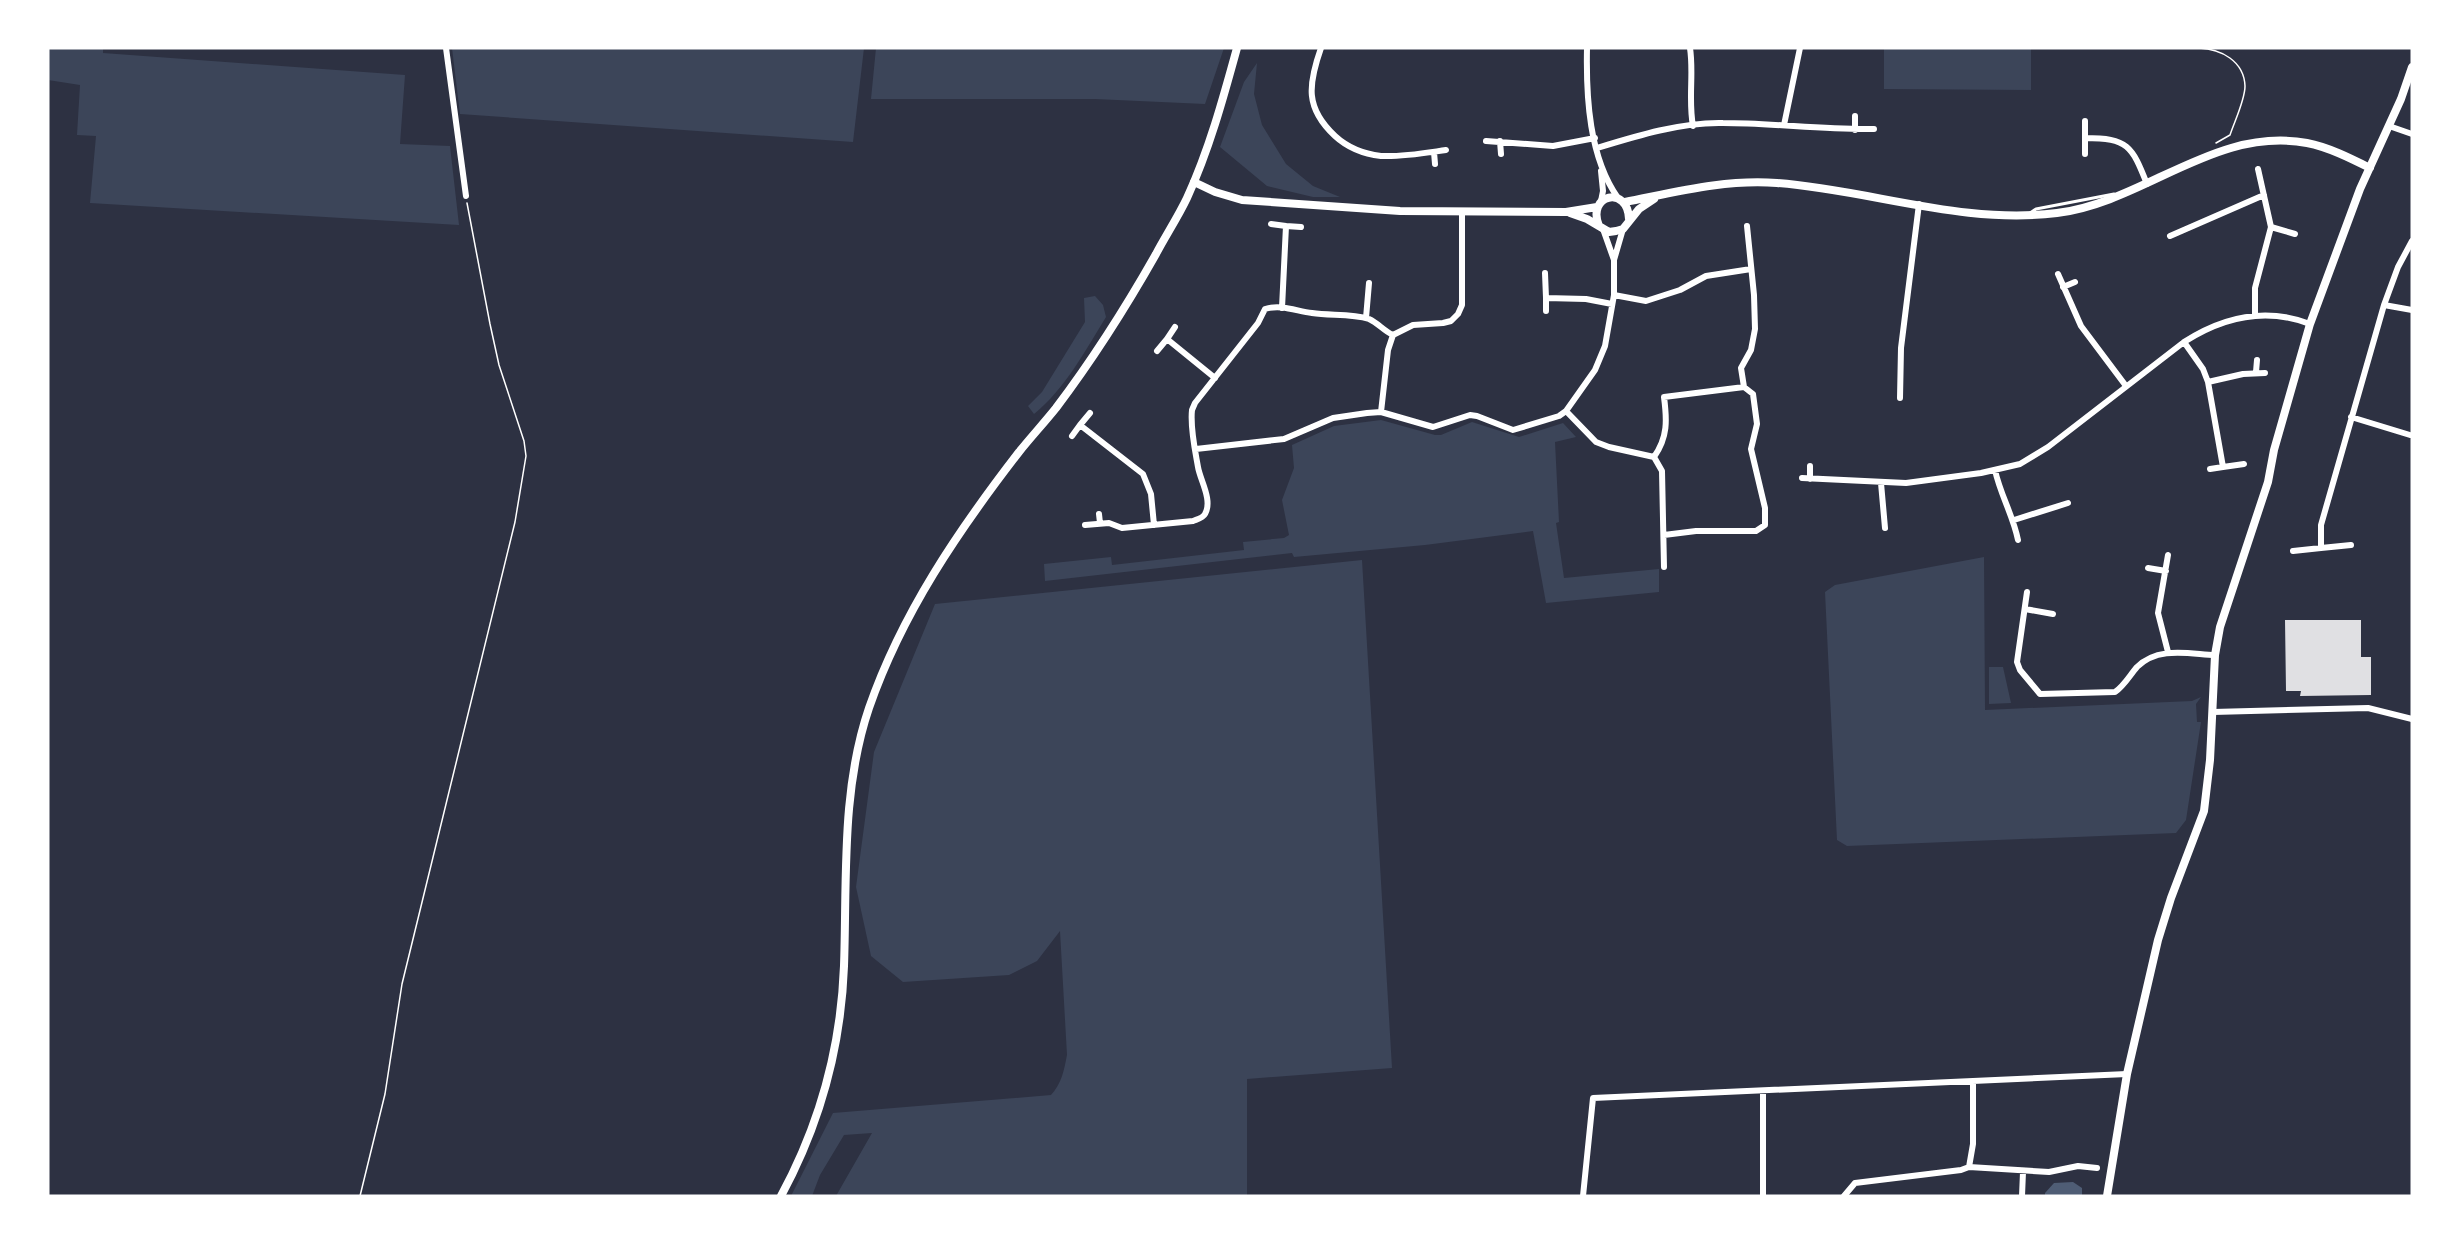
<svg xmlns="http://www.w3.org/2000/svg" width="2460" height="1244" font-family="'Source Sans 3',sans-serif">
<style>
.green{fill:#3c4559}
.water{fill:#4f5d75}
.building{fill:#e0e0e3}
.lines{fill:none;stroke-linecap:round;stroke-linejoin:round}
.path{stroke:#fff;stroke-width:1.5}
.service{stroke:#fff;stroke-width:3}
.minor{stroke:#fff;stroke-width:6}
.tertiary{stroke:#fff;stroke-width:8}
.secondary{stroke:#fff;stroke-width:8}
</style>
<rect width="100%" height="100%" fill="#2d3142"/>
<path class="green" d="M48,48h55v5l302,22 -5,69 50,2 9,79 -369,-22 6,-67 -19,-1 3,-50 -32,-5z
M452,48h412l-11,94 -393,-28z
M876,48h348l-19,56 -110,-5h-224z
M1884,48h147v42l-147,-1z
M1257,63l-3,31 8,31 24,39 27,22 27,11h-27l-46,-11 -47,-39 24,-65z
M1095,296l8,9 3,12c-21,34 -41,72 -72,97l-6,-8 14,-14 43,-70 -1,-24z
M1381,420l54,15h6l31,-13 47,15 44,-14 13,14 -21,5 4,80 -3,1 8,55 95,-9v23l-113,11 -13,-72 -108,14 -131,12 -2,-4 -247,28 -1,-17 67,-7 1,8 132,-15 -1,-8 41,-4 5,-3 -7,-35 12,-32 -2,-23 42,-19z
M1984,557l1,153 207,-9 9,-4 -5,7 1,18h4l-15,98 -10,13 -329,13 -10,-6 -12,-248 10,-7z
M1362,560l30,508 -145,11v117h-411l36,-63 -28,2 -24,40 -8,21h-21l42,-83 218,-18c11,-12 13,-25 16,-40l-7,-124 -23,30 -28,14 -106,7 -32,-26 -15,-69 18,-135 61,-148z
M1989,667h14l8,36 -22,1z"/>
<path class="water" d="M2073,1182l9,6v8h-37v-3l9,-10z"/>
<path class="building" d="M2285,620h76v37h10v38l-71,1 1,-5h-15z"/>
<g class="lines">
<path class="path" d="M2199,48c22,1 45,13 46,38 0,14 -10,34 -15,49l-14,8
M360,1196l25,-102 17,-110 113,-462 11,-66 -2,-15 -25,-76 -9,-41 -23,-121"/>
<path class="service" d="M2030,213l6,-4 78,-15"/>
<path class="minor" d="M446,48l20,148
M1321,48c-13,37 -16,60 14,88 13,12 29,18 46,20 22,1 44,-3 65,-6
M1587,48c-1,49 2,109 31,150
M1690,48c4,26 -2,51 3,78
M1855,116v14
M1784,125l16,-77
M2389,126l23,8
M2085,138v-17
M1486,141l67,5 42,-8
M1500,141l1,13
M1597,148c39,-12 84,-26 126,-25 51,0 100,7 151,6
M1434,152l1,12
M2085,154v-16c43,0 47,8 62,46
M1601,171l2,20 -2,10
M1271,224l15,2 -4,82
M1286,226l15,1
M2271,227l24,7
M2170,236l94,-41
M1614,260l9,-31
M1545,273l1,25 40,1 26,5
M2058,274l23,52 45,60
M2063,287l12,-5
M1614,295l32,6 34,-11 26,-14 45,-7
M1546,298v13
M2384,305l28,5
M2255,316v-28l16,-61 -13,-58
M1366,318l3,-35
M1167,339l8,-12
M2184,342l19,27 5,13 15,85 21,-3
M1157,351l10,-12 48,39
M2256,372l1,-12
M2208,382l35,-8 22,-1
M1744,387l-3,-19 10,-18 4,-21 -1,-34 -7,-69
M1900,398l1,-50 18,-144
M1566,411l30,31 13,5 45,10 8,14 2,96
M1381,412l7,-62 5,-15 20,-10 30,-2 8,-2 7,-7 4,-9v-93
M2351,417l59,18
M1080,425l10,-12
M1072,436l8,-11 63,49 8,20 3,31
M1196,449l88,-10 49,-21 34,-5 14,-1 52,15 37,-12 7,1 36,14 46,-14 7,-5 29,-41 10,-24 9,-51v-35l-11,-31
M1654,457c14,-20 13,-37 10,-60l80,-10 9,7 4,30 -6,25 14,59v17l-9,6h-60l-32,4
M1810,466v13
M2210,469l13,-2
M1995,470c5,24 18,45 23,70
M1802,478l104,5 75,-10 39,-9 28,-17 136,-105c39,-25 82,-35 126,-18
M1881,483l4,45
M1099,514l1,9
M2014,520l54,-17
M1085,525l24,-2 13,5 71,-7c5,-2 10,-3 12,-7 8,-14 -5,-34 -7,-47 -3,-17 -8,-39 -6,-57l3,-7 63,-80 7,-14c16,-5 31,2 47,4 18,3 39,0 57,6 9,4 15,12 24,16
M2351,545l-30,3v-23l63,-220 14,-38 14,-26
M2293,551l28,-3
M2168,555l-10,58 10,39
M2148,568l18,3
M2027,592l-10,70 3,8 20,24 75,-2c9,-6 15,-17 22,-25 21,-21 52,-13 78,-12
M2025,609l28,5
M2213,712l155,-4 44,11
M1763,1091v105
M1969,1167l4,-23v-63
M1583,1196l10,-98 534,-24
M1844,1196l11,-13 106,-13 8,-3 80,5 29,-6 19,2
M2022,1196l1,-24"/>
<path class="tertiary" d="M1194,182l21,10 27,8 158,11 166,1 31,-5
M1625,202c51,-10 100,-23 152,-19 93,7 186,42 280,30 88,-11 158,-87 250,-70 21,4 43,15 63,25
M1570,213l17,6 22,13 7,-1 7,-2 16,-20 15,-10
M1599,226c-13,-32 29,-41 30,-7
M2107,1196l20,-122 31,-134 13,-42 33,-87 6,-51 5,-105 5,-28 48,-145 6,-32 36,-126 50,-135 41,-90 11,-32"/>
<path class="secondary" d="M781,1196c39,-72 60,-149 63,-230 3,-86 -3,-176 25,-258 33,-95 89,-177 150,-256 12,-15 25,-29 37,-44 37,-49 70,-101 100,-154 10,-19 22,-37 31,-56 22,-48 36,-99 50,-150"/>
</g>
<rect width="2460" height="1244" fill="none" stroke="#ffffff" stroke-width="99"/>
</svg>
